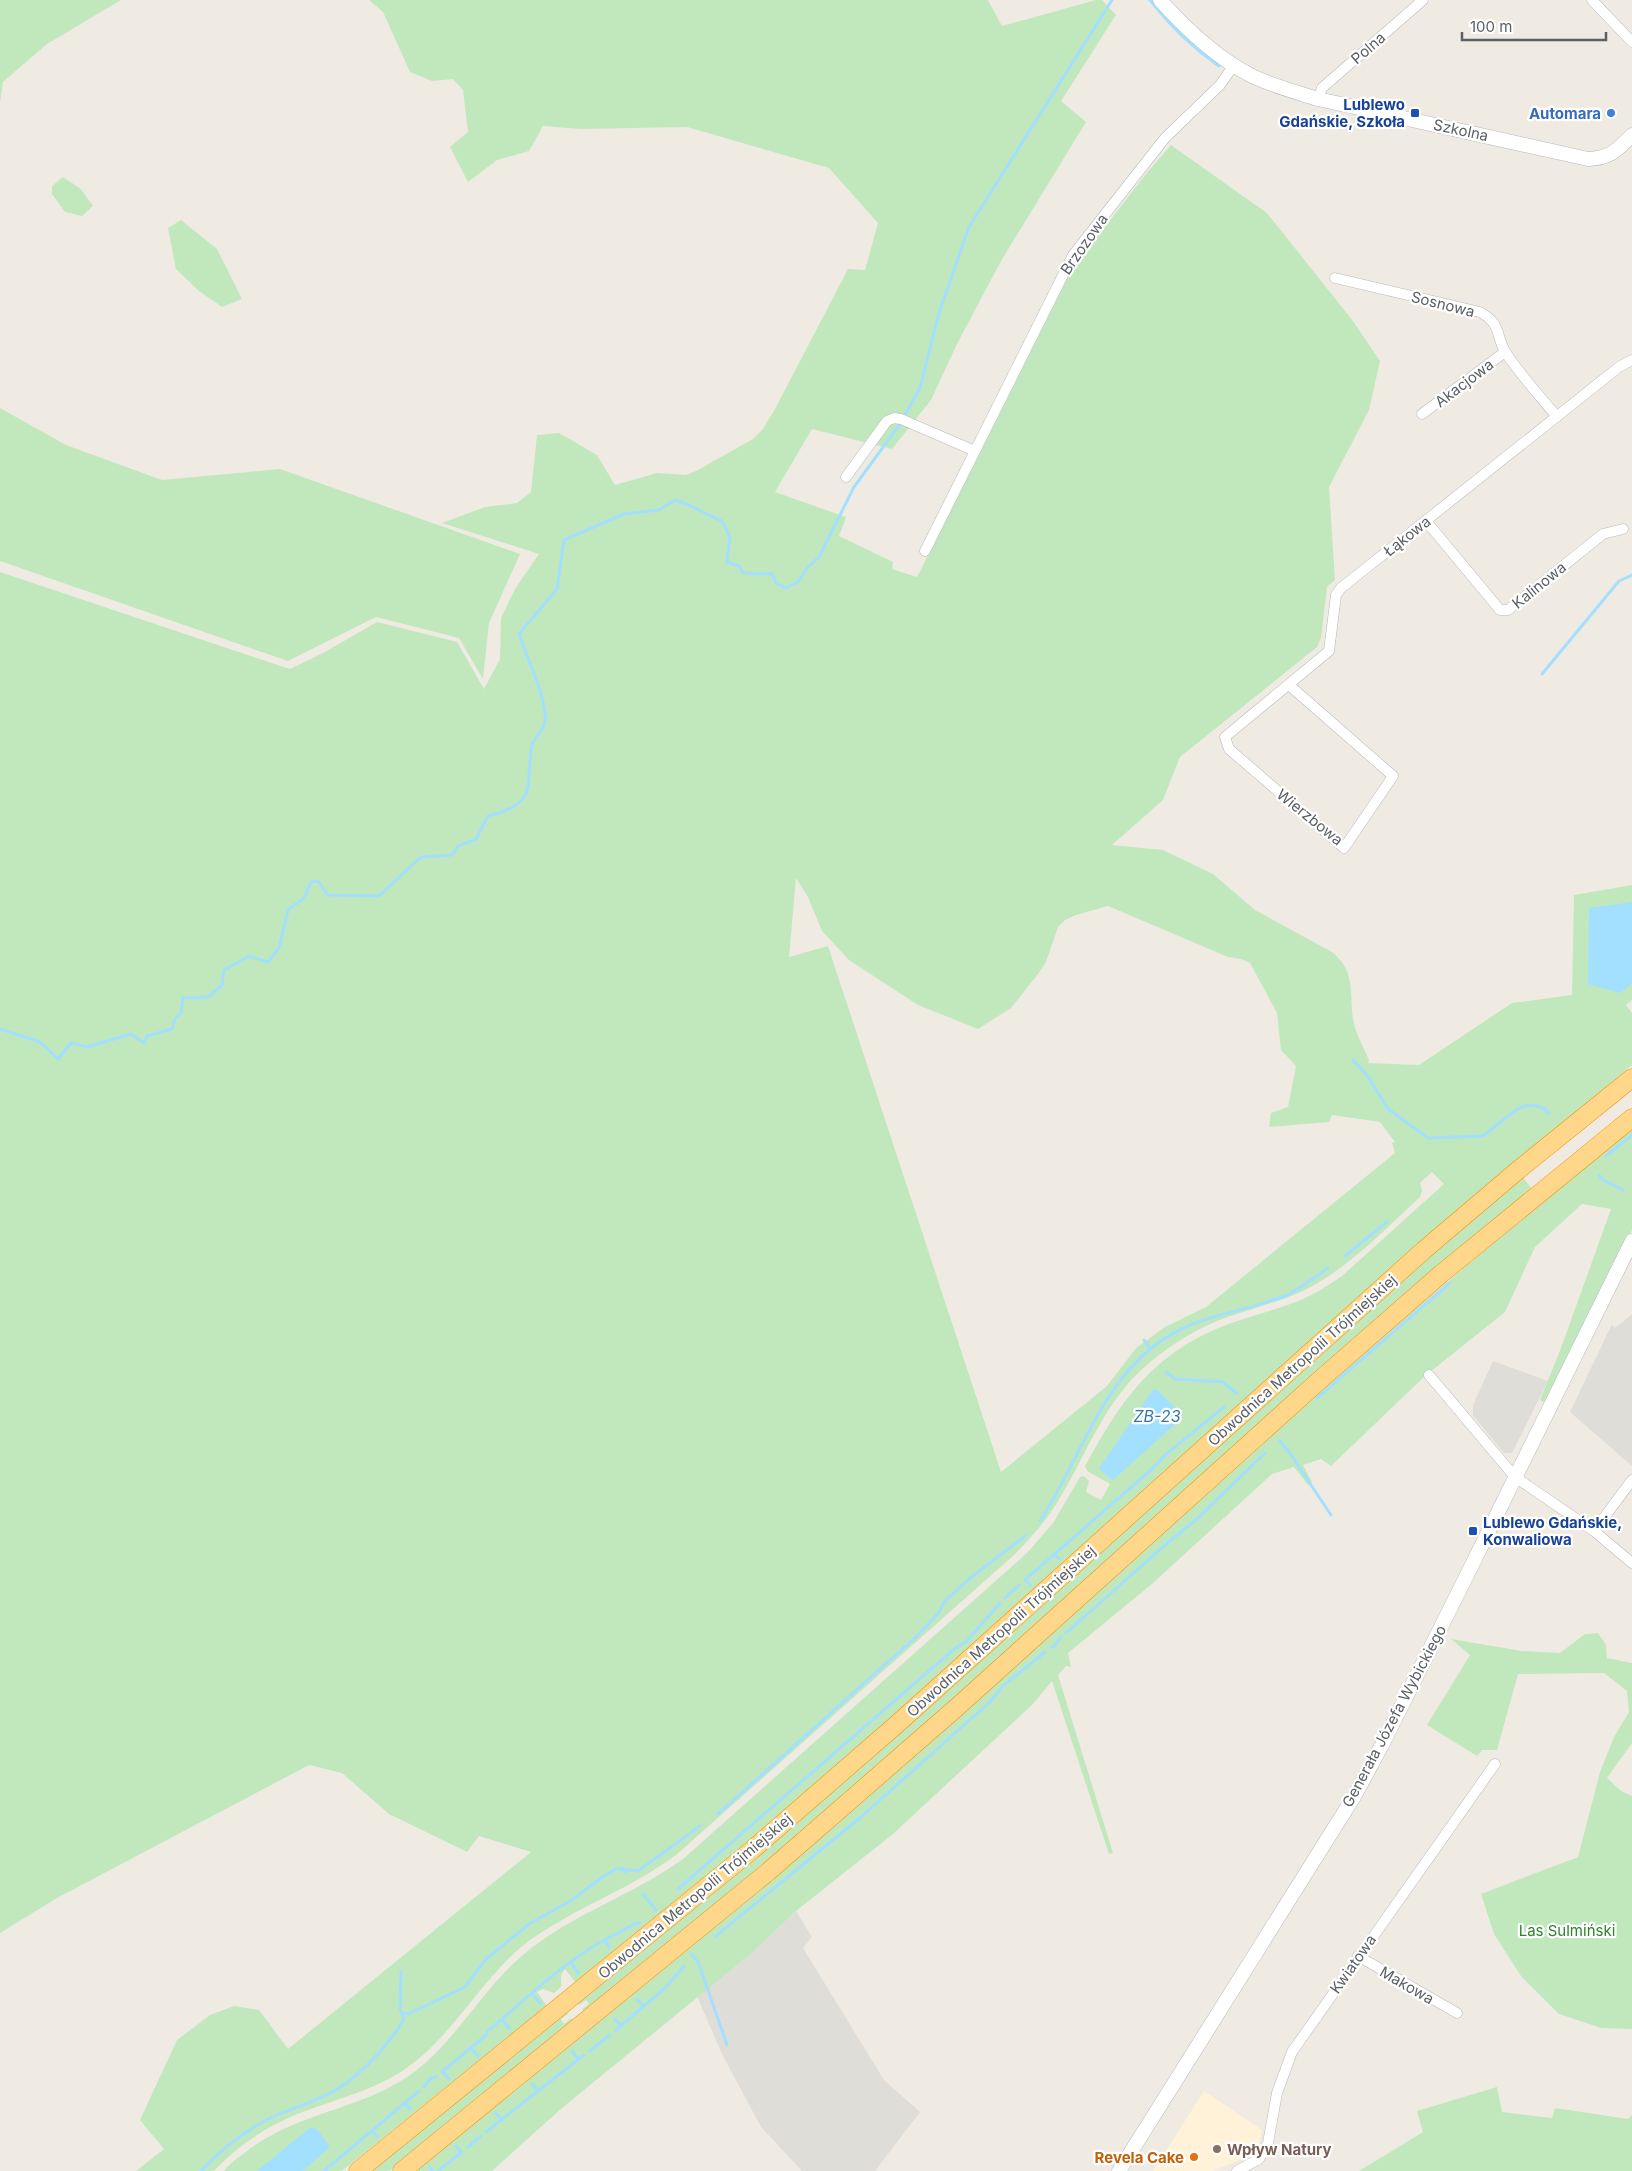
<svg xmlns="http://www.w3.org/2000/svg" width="1632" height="2171" font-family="Inter,sans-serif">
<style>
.commercial{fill:#fff2d8}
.industrial{fill:#dfddd7}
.green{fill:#c1e8bd;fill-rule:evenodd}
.water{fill:#a3dfff}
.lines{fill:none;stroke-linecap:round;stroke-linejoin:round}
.stream{stroke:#a3dfff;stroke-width:3}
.street-casing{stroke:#b6babe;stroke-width:11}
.secondary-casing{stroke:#b4b9be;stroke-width:15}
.highway-casing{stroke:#f29000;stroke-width:19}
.street{stroke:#fff;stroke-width:10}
.secondary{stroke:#fff;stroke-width:14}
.highway{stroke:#ffd78a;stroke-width:18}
.transit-dot{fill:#1a4fb4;stroke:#fff;stroke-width:2}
.shop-dot{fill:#3f7fe0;stroke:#fff;stroke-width:2}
.education-dot{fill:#8d6e63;stroke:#fff;stroke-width:2}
.food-dot{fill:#e8710a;stroke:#fff;stroke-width:2}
.labels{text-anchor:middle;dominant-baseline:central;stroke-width:4.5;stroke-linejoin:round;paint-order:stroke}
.street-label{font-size:15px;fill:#5b6065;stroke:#fff}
.transit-label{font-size:15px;font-weight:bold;fill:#164399;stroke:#fff;text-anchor:end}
.shop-label{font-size:15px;font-weight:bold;fill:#366cbe;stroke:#fff;text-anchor:end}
.park-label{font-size:15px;fill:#30822d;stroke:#fff}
.education-label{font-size:15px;font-weight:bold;fill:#785e54;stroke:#fff;text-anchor:start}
.food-label{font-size:15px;font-weight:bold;fill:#c56008;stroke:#fff;text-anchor:end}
.water-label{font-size:16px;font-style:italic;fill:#3376a7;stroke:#fff}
</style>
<rect width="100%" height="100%" fill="#efebe3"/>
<path class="commercial" d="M1204,2091l58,39 -4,20 -4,4 -42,17h-59z"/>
<path class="industrial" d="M1632,1314v152l-62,-54 42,-88 3,4z
M1493,1361l55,20 -36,72h-8l-31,-38v-10z
M796,1911l16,26 -9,11 81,132 36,32 -45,59h-73l-41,-44 -39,-73 -25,-58 57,-45z"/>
<path class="green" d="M0,0h121l-74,44 -44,38 -3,20z
M369,0h619l14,26 94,-26h6l14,15 -55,86 25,21 -85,139 -44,83 -26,56 -39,49 -80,-20 -37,63 71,25 -7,19 54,26 -1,7 25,8 155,-308 74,-95 25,-29 96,68 86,108 27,40 -11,49 -40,77 6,93 -8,7 -6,51 -4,9 -137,110 -17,43 -51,45 51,5 50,24 42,36 77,42c26,21 16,44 22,72 3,12 10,24 15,36l-1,3 51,2 93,-62 60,-8 2,-100 58,-10v115l-6,5 6,8v52l-167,139 -107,93 -508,457 -112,96 -162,133 -11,-14 -4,6v12l-7,6 -11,-4 -6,3 10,14 -205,165h-118c6,-8 15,-14 23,-20 50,-38 106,-40 157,-72 50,-32 75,-88 120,-125 48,-40 109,-59 159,-95l344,-306 26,-30 27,-46 4,-1 5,5 -3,11 15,8 9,-16 -23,-13 -2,-5c36,-65 66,-111 138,-140 24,-9 49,-15 73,-24 16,-6 31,-16 46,-26l102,-92 -12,-12 -12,11 2,8 -2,6c-36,33 -72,72 -117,94 -24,11 -50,17 -75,26 -29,10 -57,27 -81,48 -43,36 -61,91 -90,138 -12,19 -27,36 -43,52l-338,300c-31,23 -67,40 -102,58 -18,11 -38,21 -54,35 -44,38 -71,94 -121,125 -29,18 -59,25 -91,37 -36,13 -68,33 -94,61h-78l28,-22 -24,-29 37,-80 33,-25 24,-9 25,4 29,39 243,-197 -52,-16 -12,16 -78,-38 -47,-41 -33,-8 -252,133 -57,35v-1361l290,97 33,-16 54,-31 80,20 27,47 16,-30 1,-41 14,-29 24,-35 -97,-31 43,-16 32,-4 14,-11 6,-57 22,-2 38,22 18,30 42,-12 29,2 10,-4 57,-32 10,-10 12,-20 73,-140 17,1 13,-47 -49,-55 -142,-41 -106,2 -38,-3 -14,25 -32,9 -29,22 -18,-35 18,-15 -5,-42 -10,-11 -21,2 -22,-9 -27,-60zM796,878l12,19 14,34 27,29 69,45 60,24 33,-21 27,-34 8,-12 12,-35 7,-7 11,-5 32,-9 120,51 13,2 9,4 27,50 4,37 15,16 -8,41 -17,6 -2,14 60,-5 3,-7 48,7 15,20 -3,1 3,10 -189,154 -41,20 -29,21 -29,38 -106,86 -173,-526 -39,11z
M63,177l18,12 12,17 -11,10 -17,-4 -13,-18v-8z
M181,220l36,29 25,50 -20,8 -23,-16 -23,-22 -8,-41z
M0,408l66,37 96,35 118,-11 240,85 -31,69 -6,56 -24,-41 -83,-21 -88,44 -288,-100z
M1632,1129v101l-85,174 -7,-4 21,-52 50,-139 -29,-5 -47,43 -30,65 -80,64 -94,90 -10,-7 -18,6 9,17 -4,3 -14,-18 -22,7 -119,109 -85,70 3,14 -5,-1 -8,9 55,178 -4,1 -57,-173 -19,23 -140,130 -97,77 -42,40 -192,157 -70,63h-79c167,-135 335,-269 497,-411 105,-92 207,-188 311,-281 135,-120 271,-237 411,-350z
M1521,1175l12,15 -635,562 -312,261 -4,-4 7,-5 -3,-4 -7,5 -3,-4 611,-531z
M1598,1633l8,12 1,13 25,5v80l-25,35 14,13 11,5v233l-31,-1 -42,-14 -38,-38 -27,-42 -13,-40 97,-37 22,-85 14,-35 15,-25 -2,-21 -23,-18 -86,1 -21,76h-15l-5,6 -50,-31 43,-70 -19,-16 71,12 38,2 25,-19z
M564,2010l4,4 -7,5 3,5 7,-6 3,4 -184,149h-25z
M1497,2087l5,25 50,6 3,-10 73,11 4,-4v56h-273l64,-39 -6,-21z"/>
<path class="water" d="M1632,902v81l-12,10 -32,-9 1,-76z
M1156,1389l26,25v4l-68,61h-3l-11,-9v-3l52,-76z
M311,2127l6,2 13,18 -27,24h-46z"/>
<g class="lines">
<path class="stream" d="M1150,0c20,26 42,47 69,66
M905,415l15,-27 19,-75 30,-86 143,-227
M1542,674l77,-93 13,-6
M0,1029l40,13 18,17 13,-16 16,4 44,-13 13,9 3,-7 25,-7 3,-10 6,-6 2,-15 25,-1 14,-12 2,-15 25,-14 19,6 11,-14 9,-38 16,-12 7,-16 7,-1 10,14 51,1 42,-39 31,-2 6,-9 18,-7 12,-23c53,-14 36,-29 44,-71 2,-8 12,-15 13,-23 3,-21 -19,-67 -26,-88l38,-45 7,-49 60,-26 35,-4 16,-10c16,4 31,15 47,21l8,16 -3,25 12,4 4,7 30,1 3,9 10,5 12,-6 9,-14 12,-11 35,-70 46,-63
M1353,1060l14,15 21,34 40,29 55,-2 33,-26 11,-5 10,1 8,3 4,5
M1606,1156l26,-21
M1599,1175l4,5 20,10
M1345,1256l42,-34
M1144,1340l6,9
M1166,1372l9,7 48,3 13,11
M1317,1398l133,-115
M1280,1441l9,11 42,63
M1040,1521c46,-70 67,-164 153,-197 30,-12 63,-16 94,-29 15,-7 28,-18 41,-27
M1054,1554l5,5
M1025,1580l127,-111 12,-13 60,-49
M1025,1580l5,5
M1005,1598l14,-13
M1066,1633l98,-87 33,-27 68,-66
M1051,1647h3l7,-10
M718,1814l200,-179 22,-24 4,-9 25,-23 56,-43
M623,1869l15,2 62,-45
M678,1889l252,-219 28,-24 8,-4 34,-39
M643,1894l13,16
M716,1936l145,-119 129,-115 14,-17 41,-33
M604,1940l6,7
M692,1954l7,10 28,81
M571,1963l7,9
M532,1994l8,9
M637,1999l7,8
M402,2014l8,-1 55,-26 21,-28 43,-35 43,-24 29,-22 15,-9h6l3,3
M502,2019l7,9
M615,2019l6,7
M616,2030l50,-43 18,-21
M471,2048l7,8
M572,2051l6,8
M590,2051l20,-16
M442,2072l43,-36 3,-5c39,-33 85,-78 132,-99 8,-3 11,-9 20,-9
M443,2072l6,7
M532,2084l6,7
M424,2087l7,-9 5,-1
M405,2103l5,6
M496,2113l6,7
M372,2130l5,7
M486,2132l98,-77
M456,2146l5,6
M468,2147l13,-11
M429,2167l4,4
M201,2171c18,-20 43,-39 67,-52 23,-11 49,-17 71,-31 23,-14 52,-46 65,-69l-4,-11 1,-36
M324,2171l95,-80
M438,2171l24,-19"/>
<defs>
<path id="street" d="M1592,0l40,42
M1318,99l4,-11 101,-88
M1335,278l145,34c23,13 15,24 26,41 15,23 34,43 51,64
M1422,414l83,-62
M846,477l41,-56 7,-3 7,1 74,32
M1426,521l74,89h8l95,-76 20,-5
M925,551l148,-296 92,-117 55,-53 14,-20
M1289,685l104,91 -49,72 -115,-99 -4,-12 104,-86 7,-56 5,-7 278,-221 13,-7
M1429,1375l86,102 79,54 38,32
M1594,1531l38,-51
M1358,1956l99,57
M1237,2171l22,-12 9,-16 9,-50 15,-41 203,-288"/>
<path id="secondary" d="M1160,0c26,29 57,58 92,76 21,10 44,16 66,23l270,60c23,-1 29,-9 44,-24
M1119,2171l236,-376 27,-50 88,-176 162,-328"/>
<path id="highway" d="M358,2171l394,-321 144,-125 528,-475 93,-79 115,-93
M402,2171l367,-300 187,-163 366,-330 119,-104 191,-156"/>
</defs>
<use href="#street" class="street-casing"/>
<use href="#secondary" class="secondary-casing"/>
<use href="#highway" class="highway-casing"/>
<use href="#street" class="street"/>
<use href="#secondary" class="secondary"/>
<use href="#highway" class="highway"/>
</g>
<g class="transit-dot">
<rect x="1410" y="108" width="10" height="10" rx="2.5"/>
<rect x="1468" y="1526" width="10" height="10" rx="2.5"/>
</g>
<circle class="shop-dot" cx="1611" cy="113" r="5"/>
<circle class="education-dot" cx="1217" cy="2149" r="5"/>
<circle class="food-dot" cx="1194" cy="2157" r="5"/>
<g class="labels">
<g class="street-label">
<text transform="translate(1368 48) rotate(-41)">Polna</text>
<text transform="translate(1461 130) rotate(12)">Szkolna</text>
<text transform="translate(1084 244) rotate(-55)">Brzozowa</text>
<text transform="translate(1443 304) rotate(14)">Sosnowa</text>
<text transform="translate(1464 383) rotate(-37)">Akacjowa</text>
<text transform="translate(1407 536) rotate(-38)">Łąkowa</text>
<text transform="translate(1539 585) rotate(-39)">Kalinowa</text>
<text transform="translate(1310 817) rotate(39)">Wierzbowa</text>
<text transform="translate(1302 1360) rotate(-42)">Obwodnica Metropolii Trójmiejskiej</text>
<text transform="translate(1001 1631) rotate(-42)">Obwodnica Metropolii Trójmiejskiej</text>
<text transform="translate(1394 1716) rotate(-62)">Generała Józefa Wybickiego</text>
<text transform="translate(695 1896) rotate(-40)">Obwodnica Metropolii Trójmiejskiej</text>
<text transform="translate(1353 1964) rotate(-55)">Kwiatowa</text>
<text transform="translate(1407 1985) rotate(30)">Makowa</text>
</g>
<g class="transit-label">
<text x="1405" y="104">Lublewo<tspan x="1405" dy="17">Gdańskie, Szkoła</tspan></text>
<text x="1483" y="1522" text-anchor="start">Lublewo Gdańskie,<tspan x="1483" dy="17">Konwaliowa</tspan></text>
</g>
<g class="shop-label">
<text x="1601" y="113">Automara</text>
</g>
<g class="park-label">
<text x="1567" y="1930">Las Sulmiński</text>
</g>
<g class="education-label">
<text x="1227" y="2149">Wpływ Natury</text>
</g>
<g class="food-label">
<text x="1184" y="2157">Revela Cake</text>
</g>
<g class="water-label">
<text x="1157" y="1416">ZB-23</text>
</g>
</g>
<path d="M1462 32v8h144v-8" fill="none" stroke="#5b6065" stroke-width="2.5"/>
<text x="1470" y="32" font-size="15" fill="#5b6065" stroke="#ffffff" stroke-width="4" paint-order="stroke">100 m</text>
</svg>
